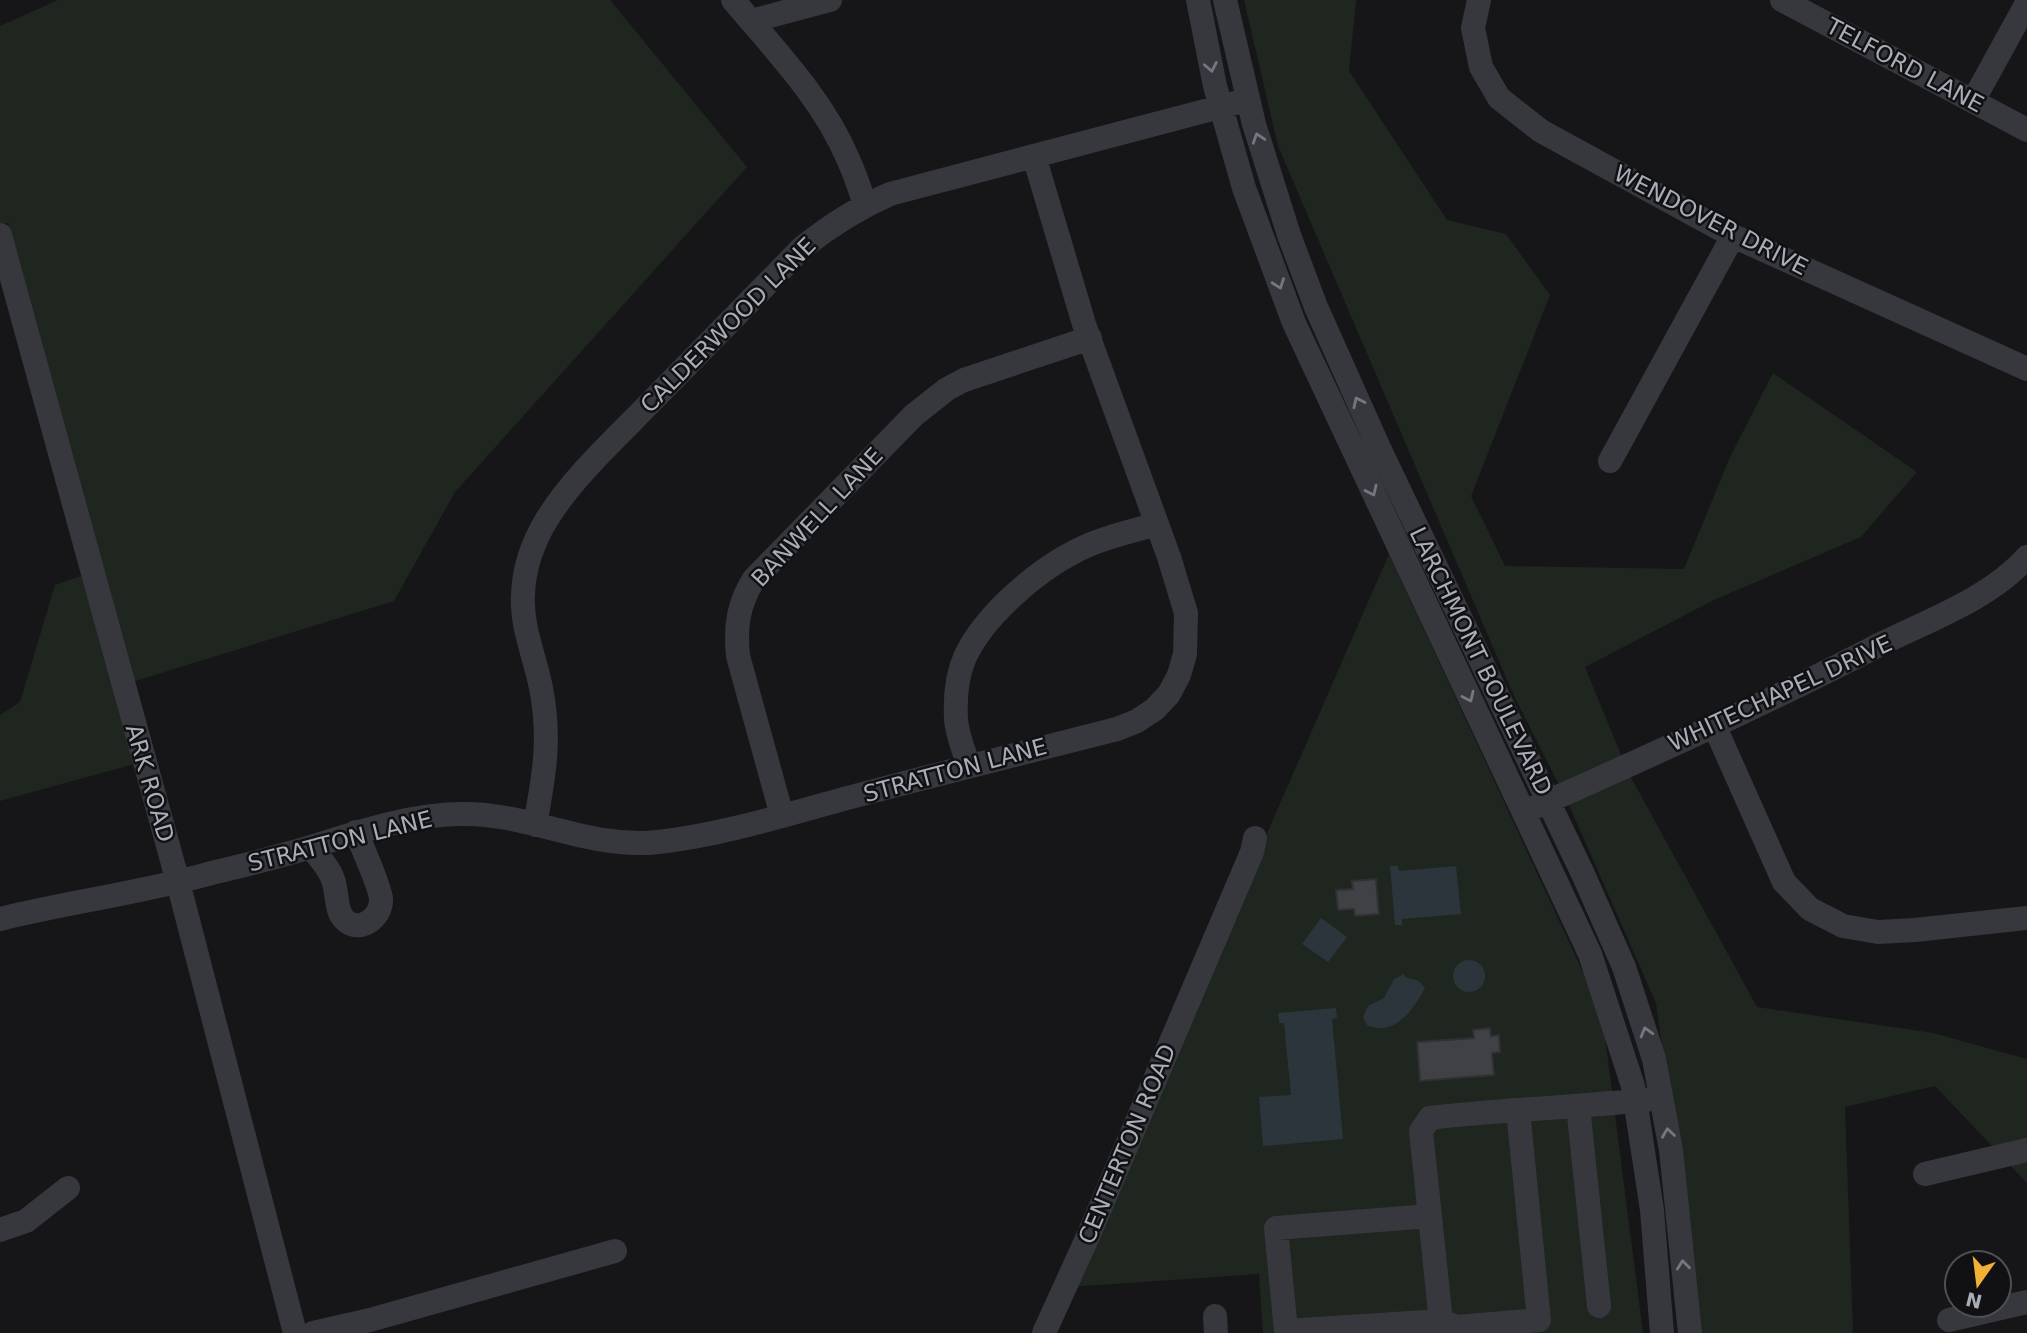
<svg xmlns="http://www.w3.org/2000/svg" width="2027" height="1333" font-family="'DejaVu Sans',sans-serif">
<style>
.green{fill:#1e261f}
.water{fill:#2c353c}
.building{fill:#404145;stroke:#303034;stroke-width:2}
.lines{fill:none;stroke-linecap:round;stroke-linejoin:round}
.minor{stroke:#37383d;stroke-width:24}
.oneway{stroke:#757881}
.labels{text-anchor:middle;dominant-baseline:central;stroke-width:5;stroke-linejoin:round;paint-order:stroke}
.street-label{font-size:23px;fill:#a8adb8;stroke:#111113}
</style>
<rect width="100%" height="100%" fill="#161618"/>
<path class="green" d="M58,0h552l137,167 -292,325 -61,109 -262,81 17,78 -149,41v-86l20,-13 35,-117 37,-13 -84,-349 -8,2v-199z
M1244,0h112l-7,71 98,149 59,14 44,61 -79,201 34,70 179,3 46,-112 43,-84 144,99 -56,65 -147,63 -129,67 43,105 129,235 176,26 94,26v124l-92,-97 -90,21 8,226h-152l-45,-330 -87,-198 -55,-109 -236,-550z
M1389,554l213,459 41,320h-380l-4,-59 -190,13z"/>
<path class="water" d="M1390,866h8l1,5 57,-5 5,48 -59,5v6h-7z
M1321,918l26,19 -19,25 -26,-18z
M1453 976a16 16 0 1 1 32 0a16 16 0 1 1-32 0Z
M1404,974l1,3 14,4 6,7c-10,19 -30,50 -58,37l-4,-8 5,-11 16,-8 10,-19z
M1336,1008l1,10 -5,1 11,120 -80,7 -4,-49 32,-2 -7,-72h-5l-1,-10z"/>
<path class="building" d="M1376,879l3,35 -24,2 -1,-7 -16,1 -2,-20 17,-1 -1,-8z
M1490,1028l1,8 8,-1 1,17 -8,1 2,22 -74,6 -3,-39 57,-4 -1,-8z"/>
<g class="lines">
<path class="minor" d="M733,0c41,49 90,99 115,159 7,15 12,30 17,46
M1198,0l17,86 29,102 50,135 296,631 43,132 19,124 10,123
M1225,0l29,124 35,111 27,72 63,141 204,426 41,93 30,92 17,91 19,183
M1479,0l-6,28 8,39 18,31 42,33 192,105 294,133
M1782,0l245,130
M751,21l79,-21
M1973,101l54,-98
M0,235l178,647 117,451
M1610,461l123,-225
M1714,725l70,157 26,27 33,17 35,6 37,-2 112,-12
M969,766c-5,-15 -12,-31 -13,-47 -1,-20 1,-44 9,-62 19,-41 71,-86 111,-106 24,-13 54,-19 81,-27
M1533,808c117,-52 234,-105 348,-164 50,-25 108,-45 146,-87
M782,816l-44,-160c-3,-29 0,-52 16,-77l160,-164 33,-26 17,-9 126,-42
M535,825c9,-49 16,-87 6,-137 -6,-31 -20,-61 -18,-94 1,-27 10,-52 24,-75 27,-43 67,-79 102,-115 51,-52 102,-104 153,-156 29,-23 54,-39 88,-54l345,-91
M311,847c8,11 20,22 23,36 3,10 2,23 7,32 13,22 41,5 40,-16 -1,-13 -19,-52 -25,-67
M0,919c69,-17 140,-26 208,-45 36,-9 71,-17 106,-28 48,-15 95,-31 146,-32 68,-2 130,36 198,28 65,-7 133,-29 197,-46 87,-23 174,-45 262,-67l20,-8 18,-12 14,-15 10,-19 6,-21 1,-41 -17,-56 -85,-233 -50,-168
M1578,1106l21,200
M1925,1174l102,-24
M1430,1216l-154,12 10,103 155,-10 16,6 82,-7 -21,-210
M0,1230l26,-9 42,-33
M1215,1316l1,17
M1949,1320l78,-18
M1441,1321l-20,-190 9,-13c74,-9 147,-10 221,-19
M313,1333l57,-13 245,-69
M1044,1333l45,-99 163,-382 3,-14"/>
</g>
<defs><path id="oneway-chevron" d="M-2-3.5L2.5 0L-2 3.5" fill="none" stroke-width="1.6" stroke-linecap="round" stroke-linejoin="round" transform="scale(1.75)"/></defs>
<g class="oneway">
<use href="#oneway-chevron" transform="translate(1211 67) rotate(79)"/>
<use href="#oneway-chevron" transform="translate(1258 138) rotate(-108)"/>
<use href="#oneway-chevron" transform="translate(1279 284) rotate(70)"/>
<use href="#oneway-chevron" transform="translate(1358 402) rotate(-115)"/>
<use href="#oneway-chevron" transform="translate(1372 491) rotate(65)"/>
<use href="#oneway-chevron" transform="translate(1469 697) rotate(65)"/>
<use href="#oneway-chevron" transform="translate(1646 1032) rotate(-106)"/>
<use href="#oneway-chevron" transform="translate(1668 1133) rotate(-98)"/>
<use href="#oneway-chevron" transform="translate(1683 1265) rotate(-96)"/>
</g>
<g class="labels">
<g class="street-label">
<text transform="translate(1905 65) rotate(28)">TELFORD LANE</text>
<text transform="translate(1711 220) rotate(27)">WENDOVER DRIVE</text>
<text transform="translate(728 325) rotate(-45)">CALDERWOOD LANE</text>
<text transform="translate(817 517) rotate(-47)">BANWELL LANE</text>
<text transform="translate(1481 661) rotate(64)">LARCHMONT BOULEVARD</text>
<text transform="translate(1780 693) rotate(-25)">WHITECHAPEL DRIVE</text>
<text transform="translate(955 770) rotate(-15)">STRATTON LANE</text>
<text transform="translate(150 783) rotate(74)">ARK ROAD</text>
<text transform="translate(340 841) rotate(-14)">STRATTON LANE</text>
<text transform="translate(1127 1144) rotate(-67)">CENTERTON ROAD</text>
</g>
</g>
<g transform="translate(1978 1284) rotate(194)"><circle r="33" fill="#111113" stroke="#4d4f55" stroke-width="2"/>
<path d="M0-5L12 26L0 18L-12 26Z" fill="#f2b134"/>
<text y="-10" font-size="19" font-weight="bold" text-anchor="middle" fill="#a8adb8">N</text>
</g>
</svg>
